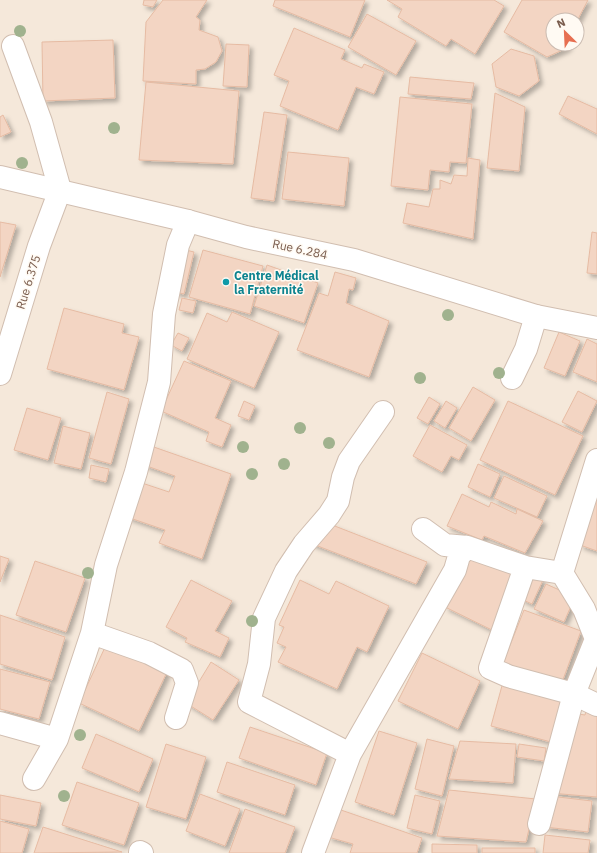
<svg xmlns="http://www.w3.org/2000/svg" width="597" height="853" font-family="'IBM Plex Sans',sans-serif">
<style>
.residential{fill:#f5e8da;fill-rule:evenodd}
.building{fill:#f3d5c3;stroke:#e6bba3;filter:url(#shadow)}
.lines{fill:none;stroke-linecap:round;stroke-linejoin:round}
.minor-casing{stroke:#d1beb0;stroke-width:24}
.tertiary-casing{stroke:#d1beb0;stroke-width:24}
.minor{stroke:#fff;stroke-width:22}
.tertiary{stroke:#fff;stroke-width:22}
.tree{fill:#a0b28e}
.culture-dot{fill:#0f9aa8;stroke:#fffaf3;stroke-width:1.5}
.labels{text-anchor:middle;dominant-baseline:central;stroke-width:3;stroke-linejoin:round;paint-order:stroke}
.street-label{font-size:12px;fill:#7a5c4d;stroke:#fffaf3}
.culture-label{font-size:12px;font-weight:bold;fill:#0d838f;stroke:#fffaf3;text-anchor:start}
</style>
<defs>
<filter id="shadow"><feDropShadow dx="3.5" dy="3.5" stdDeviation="2" flood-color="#0004"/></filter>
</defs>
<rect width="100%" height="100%" fill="#fdf6ec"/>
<path class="residential" d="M0,0h597v853h-597zM553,20h24v24h-24z"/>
<path class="building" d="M144,0h13l-4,7 -10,-2z
M163,0h44l-11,17 4,3 -1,10 19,7 4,14 -6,11 -11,7 -9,1v14l-53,-3 3,-59z
M275,0h90l-15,37 -77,-31z
M387,0h107l10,6 -29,48 -24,-15 -5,7 -48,-29 4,-8z
M522,0h66l-11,21 -24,-1v24h16l-2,4 -20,9 -43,-25z
M367,14l49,27 -20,34 -48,-28z
M294,28l51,22 -4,9 21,9 2,-4 20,8 -10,22 -18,-7 -18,43 -58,-24 9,-25 -15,-6z
M113,40l2,58 -72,3 -1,-59z
M226,44l23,1 -2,42 -24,-1z
M511,49l23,7 5,25 -20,15 -23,-9 -4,-23z
M410,77l64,6 -3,16 -63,-5z
M146,82l93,9 -6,73 -94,-4z
M495,93l30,14 -6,64 -32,-3z
M568,96l29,13v25l-38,-20z
M400,97l72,7 -6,59 -16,-1 -1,10 -19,-2 -2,20 -37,-4z
M264,112l23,3 -13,86 -23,-3z
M3,115l8,17 -11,5v-20z
M288,152l61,6 -5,48 -62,-7z
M468,158l12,2 -7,79 -70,-16 4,-20 22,4 4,-18h7v-9l11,4 3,-9 13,1z
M0,222l16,3 -16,52z
M592,232l5,1v41l-10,-1z
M186,250l8,2 -10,42 -9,-2z
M203,250l60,16 -13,48 -61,-17z
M267,265l51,18 -14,40 -50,-17z
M335,272l21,6 -3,12 -4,-1 -3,14 43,18 -20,56 -72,-27 22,-57 9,3z
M182,298l14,3 -3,12 -14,-3z
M64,308l60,16 -2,9 17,4 -15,53 -77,-21z
M232,312l47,20 -25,56 -67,-29 20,-46 20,9z
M559,332l21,9 -15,35 -21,-8z
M178,333l11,5 -7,13 -11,-6z
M587,339l10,5v38l-24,-10z
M184,361l47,20 -16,37 16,7 -9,22 -16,-6 3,-9 -48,-21z
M473,387l22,13 -24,41 -22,-13z
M578,391l19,10 -15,31 -20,-10z
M107,392l22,7 -18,65 -22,-6z
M429,397l11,7 -12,20 -11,-6z
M244,401l11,5 -6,14 -11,-4z
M446,401l11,7 -12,20 -11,-7z
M508,401l75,35 -28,59 -75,-35z
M27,408l34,10 -13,42 -34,-10z
M430,425l37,20 -8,15 -8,-4 -9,16 -29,-16z
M63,426l27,7 -9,36 -27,-6z
M151,446l80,28 -29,85 -43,-16 6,-13 -38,-13 12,-35 30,10 6,-16 -31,-11z
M478,464l22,10 -10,23 -22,-10z
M91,465l18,4 -3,13 -17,-4z
M504,476l43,20 -10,21 -43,-19z
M462,494l27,13 2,-5 25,12 1,-5 26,12 -18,32 -41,-17 -2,4 -35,-14z
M597,497v54l-17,-6z
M322,521l105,41 -11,22 -106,-41z
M0,556l9,3 -9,23z
M470,556l51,21 -23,56 -53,-26z
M35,561l50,17 -19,54 -50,-17z
M532,575l11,5 -11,24 -11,-5z
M191,580l41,21 -17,30 14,7 -9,19 -35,-15 2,-4 -21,-11z
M300,580l29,14 7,-13 53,25 -22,46 -10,-5 -20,42 -59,-27 8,-15 -9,-4 7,-16 -5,-2z
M546,584l29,13 -11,25 -30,-13z
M524,610l57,21 -20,54 -58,-22z
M0,615l65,22 -13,43 -52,-16z
M107,643l61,27 -29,61 -60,-28z
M422,653l58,28 -22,48 -60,-28z
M211,662l28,18 -26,40 -27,-17z
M0,669l50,13 -11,37 -39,-10z
M503,682l60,17 -12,43 -60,-16z
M587,706l10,1v90l-47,-4 22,-80 13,2z
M250,727l77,26 -11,32 -77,-27z
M379,731l38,12 -23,72 -39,-13z
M96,734l57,25 -14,33 -57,-24z
M427,739l27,7 -12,50 -27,-7z
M460,741l56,3 -3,39 -64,-4z
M166,744l40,13 -20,62 -40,-12z
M519,744l27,4 -2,13 -27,-4z
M227,762l68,23 -10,30 -68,-23z
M77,782l62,21 -15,42 -62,-20z
M449,790l87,9 -10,43 -89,-6z
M200,794l40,15 -15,37 -39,-15z
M0,795l41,8 -5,23 -36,-7z
M415,795l25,6 -8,33 -25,-6z
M550,796l42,5 -4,31 -43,-5z
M245,809l50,18 -10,26h-56z
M341,810l81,28 -5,15h-67l3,-9 -25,-7z
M0,821l29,8 -7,24h-22z
M43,827l79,25 -88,1z
M545,835l45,5 -2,13h-45z
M432,844l45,1v8h-45z
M482,848h53v5h-53z"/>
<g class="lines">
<defs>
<path id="minor" d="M0,374l39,-128 21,-56 -19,-68 -28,-76
M512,378l14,-29 10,-33
M423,529l22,16 22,2
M525,567l-35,101 18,8 66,18 23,11
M562,573l35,-113
M92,633l57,20 33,17 5,13 -11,35
M0,723l57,16 35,-106 14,-68 30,-93 23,-90 5,-68 14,-69 10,-24
M350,754l-101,-52 10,-38 5,-46 22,-47 18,-27 25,-29 9,-14 5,-24 6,-16 34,-49
M34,779l23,-40
M140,852l2,1
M313,853l37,-99 105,-184 4,-14 8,-9 58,20 37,6 22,36 12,30 -22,55 -35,130"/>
<path id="tertiary" d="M0,177l188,44 58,16 108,23 182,56 61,12"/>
</defs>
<use href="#minor" class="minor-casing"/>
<use href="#tertiary" class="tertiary-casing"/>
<use href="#minor" class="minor"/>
<use href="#tertiary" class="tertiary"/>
</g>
<g class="tree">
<circle cx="20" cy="31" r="6"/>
<circle cx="114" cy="128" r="6"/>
<circle cx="22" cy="163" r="6"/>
<circle cx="448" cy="315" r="6"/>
<circle cx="499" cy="373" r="6"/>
<circle cx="420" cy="378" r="6"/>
<circle cx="300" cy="428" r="6"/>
<circle cx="329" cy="443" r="6"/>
<circle cx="243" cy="447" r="6"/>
<circle cx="284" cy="464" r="6"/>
<circle cx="252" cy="474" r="6"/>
<circle cx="88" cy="573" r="6"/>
<circle cx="252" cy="621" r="6"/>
<circle cx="80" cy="735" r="6"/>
<circle cx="64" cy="796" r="6"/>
</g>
<circle class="culture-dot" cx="226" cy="282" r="4"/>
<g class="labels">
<g class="street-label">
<text transform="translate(300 249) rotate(12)">Rue 6.284</text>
<text transform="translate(28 282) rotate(-73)">Rue 6.375</text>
</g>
<g class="culture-label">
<text x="234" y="275">Centre Médical<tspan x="234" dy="14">la Fraternité</tspan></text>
</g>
</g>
<g transform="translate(565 32) rotate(336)"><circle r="19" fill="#fffaf3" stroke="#cabbb1"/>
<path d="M0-3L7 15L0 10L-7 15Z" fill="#e76f51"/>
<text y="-6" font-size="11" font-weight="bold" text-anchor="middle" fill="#7a5c4d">N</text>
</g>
</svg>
